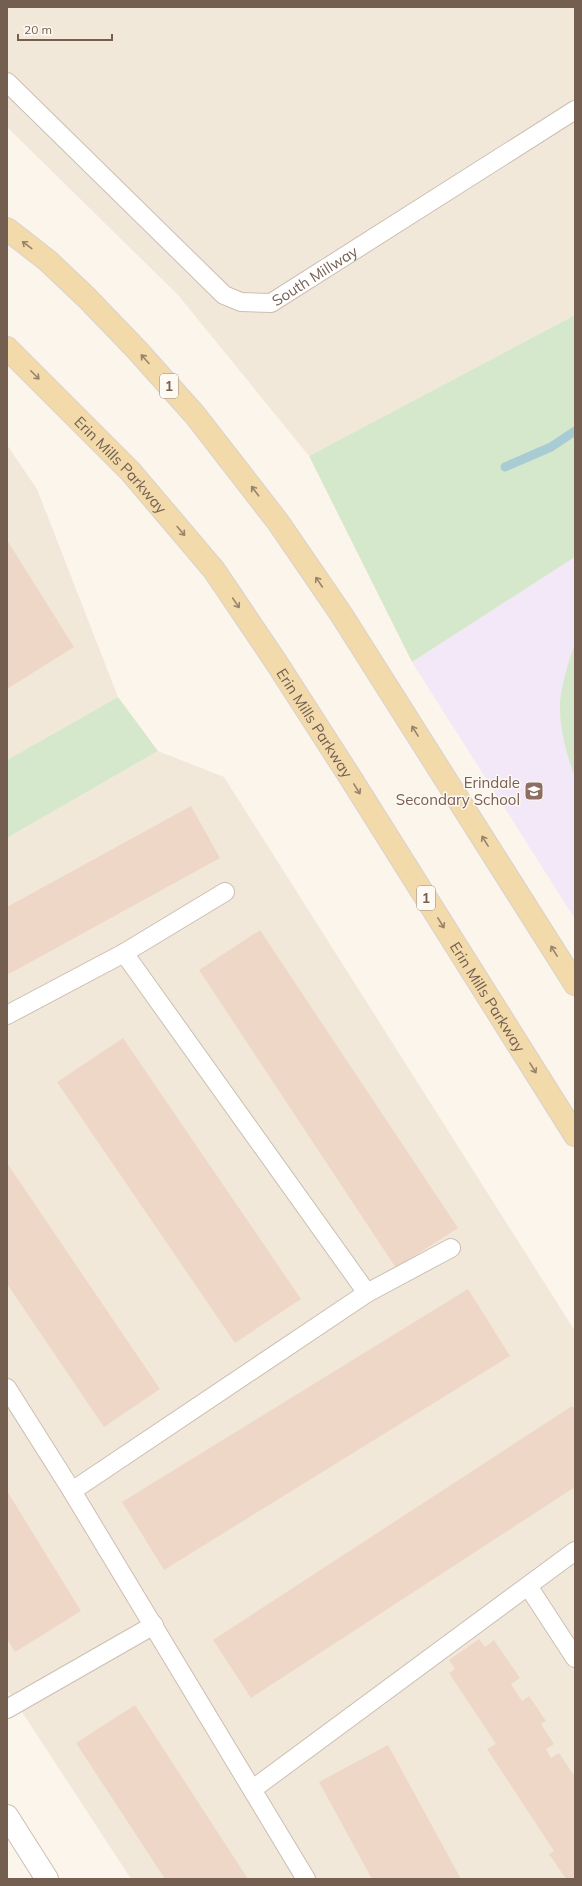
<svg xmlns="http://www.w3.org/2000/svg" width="582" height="1886" font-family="Mulish,sans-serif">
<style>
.residential{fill:#f2e8da}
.education{fill:#f2e8f8}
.green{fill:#d6e8cb}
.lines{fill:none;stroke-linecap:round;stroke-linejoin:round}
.stream{stroke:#a8ccd4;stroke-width:9}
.building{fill:#eed7c6}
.lane-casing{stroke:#ccbeb2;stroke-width:20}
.secondary-casing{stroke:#cfbeb0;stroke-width:24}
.primary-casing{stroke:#d8d2ce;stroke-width:24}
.lane{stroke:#fff;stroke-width:18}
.secondary{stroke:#fff;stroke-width:22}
.primary{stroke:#f2daab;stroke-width:22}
.oneway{stroke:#9a836b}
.labels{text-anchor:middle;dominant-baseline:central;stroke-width:3;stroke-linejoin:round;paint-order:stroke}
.shield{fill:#fef9f2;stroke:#9d8c81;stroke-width:1}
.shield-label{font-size:14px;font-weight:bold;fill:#745e50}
.street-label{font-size:15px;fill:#745e50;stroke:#fef9f2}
.education-label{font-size:15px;fill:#785e54;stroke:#fef9f2;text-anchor:end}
</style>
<rect width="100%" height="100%" fill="#fbf5eb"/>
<path class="residential" d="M7,7h568v308l-266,141 -131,-161 -171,-168z
M7,445l30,44 81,208 -111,63z
M158,751l66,26 351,554v548h-444l-124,-190v-851z"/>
<path class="education" d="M575,557v362l-163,-257z"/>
<path class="green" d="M575,315v242l-163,105 -103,-206z
M575,645v132c-8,-21 -15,-46 -15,-69 -1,-14 9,-50 15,-63z
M118,697l40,54 -151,87v-78z"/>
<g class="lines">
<path class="stream" d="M505,467l46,-20 24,-16"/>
</g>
<path class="building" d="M7,540l67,107 -67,42z
M191,806l29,52 -213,117v-68z
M260,930l198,298 -62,40 -197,-298z
M123,1038l178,261 -66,44 -178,-261z
M7,1163l153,226 -56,38 -97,-143z
M468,1289l42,67 -346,214 -42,-68z
M572,1406l3,4v77l-324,211 -38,-58z
M7,1491l74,120 -66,41 -8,-13z
M479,1639l6,8 9,-7 26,38 -9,6 11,17 7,-5 17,25 -5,3 13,20 -8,5 5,9 8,-5 16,24v102h-9l-17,-25 5,-3 -67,-102 9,-5 -47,-71 6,-4 -6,-9z
M135,1705l113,174h-83l-89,-136z
M388,1745l73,134h-89l-53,-97z"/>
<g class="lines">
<defs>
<g id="lane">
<path id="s1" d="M7,82l217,213 17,7 30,1 304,-193"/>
<path d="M7,1015l117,-62 101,-61"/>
<path d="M367,1293l84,-45"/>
<path d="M7,1388l65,103 295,-198 -243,-340"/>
<path d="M72,1491l234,388"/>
<path d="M528,1586l47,72"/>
<path d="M7,1709l147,-84"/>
<path d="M253,1789l322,-238"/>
</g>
<path id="secondary" d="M7,1816l40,63"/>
<g id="primary">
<path d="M7,229l41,32 39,37 50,52 58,65 83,107 63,92 234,370"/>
<path id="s2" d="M7,348l123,123 84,99 62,92 74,115 225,358"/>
</g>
</defs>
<use href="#lane" class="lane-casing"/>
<use href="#secondary" class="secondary-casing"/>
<use href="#primary" class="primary-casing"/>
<use href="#lane" class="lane"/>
<use href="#secondary" class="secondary"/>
<use href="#primary" class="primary"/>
</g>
<defs><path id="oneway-shaft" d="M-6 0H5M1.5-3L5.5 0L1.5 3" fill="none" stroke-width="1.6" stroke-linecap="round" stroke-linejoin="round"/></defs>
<g class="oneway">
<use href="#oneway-shaft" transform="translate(27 245) rotate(-143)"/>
<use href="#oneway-shaft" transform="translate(145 359) rotate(-132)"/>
<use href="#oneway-shaft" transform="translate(35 375) rotate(45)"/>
<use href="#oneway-shaft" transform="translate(255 491) rotate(-127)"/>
<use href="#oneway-shaft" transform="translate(181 531) rotate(50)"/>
<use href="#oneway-shaft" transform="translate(319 582) rotate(-124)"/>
<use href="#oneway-shaft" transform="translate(236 603) rotate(56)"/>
<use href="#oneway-shaft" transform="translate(415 731) rotate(-122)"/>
<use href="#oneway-shaft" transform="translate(357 789) rotate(58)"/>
<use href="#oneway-shaft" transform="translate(485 841) rotate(-122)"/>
<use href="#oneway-shaft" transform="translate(441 923) rotate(58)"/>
<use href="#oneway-shaft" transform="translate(554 951) rotate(-122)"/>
<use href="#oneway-shaft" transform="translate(533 1068) rotate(58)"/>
</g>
<defs>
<symbol id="school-square" viewBox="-11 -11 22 22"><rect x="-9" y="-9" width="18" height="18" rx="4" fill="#8d6e63" stroke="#fef9f2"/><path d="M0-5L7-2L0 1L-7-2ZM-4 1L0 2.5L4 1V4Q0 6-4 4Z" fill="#fff"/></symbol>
</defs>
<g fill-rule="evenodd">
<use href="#school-square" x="523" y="780" width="22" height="22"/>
</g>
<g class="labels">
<g class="shield">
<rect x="160" y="374" width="18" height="24" rx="3"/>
<rect x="417" y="886" width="18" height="24" rx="3"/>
</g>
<g class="shield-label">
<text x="169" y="386">1</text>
<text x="426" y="898">1</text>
</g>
<g class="street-label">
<text stroke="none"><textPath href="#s1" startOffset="404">South Millway</textPath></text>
<text stroke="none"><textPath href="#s2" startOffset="163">Erin Mills Parkway</textPath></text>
<text stroke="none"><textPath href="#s2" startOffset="487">Erin Mills Parkway</textPath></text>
<text stroke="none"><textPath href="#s2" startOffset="811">Erin Mills Parkway</textPath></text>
</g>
<g class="education-label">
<text x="520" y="782">Erindale<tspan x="520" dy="17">Secondary School</tspan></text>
</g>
</g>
<rect width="582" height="1886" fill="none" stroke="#745e50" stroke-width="16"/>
<path d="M18 34v6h94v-6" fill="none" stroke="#745e50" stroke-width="2"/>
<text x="24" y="34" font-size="12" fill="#745e50" stroke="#fef9f2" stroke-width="3" paint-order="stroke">20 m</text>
</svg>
